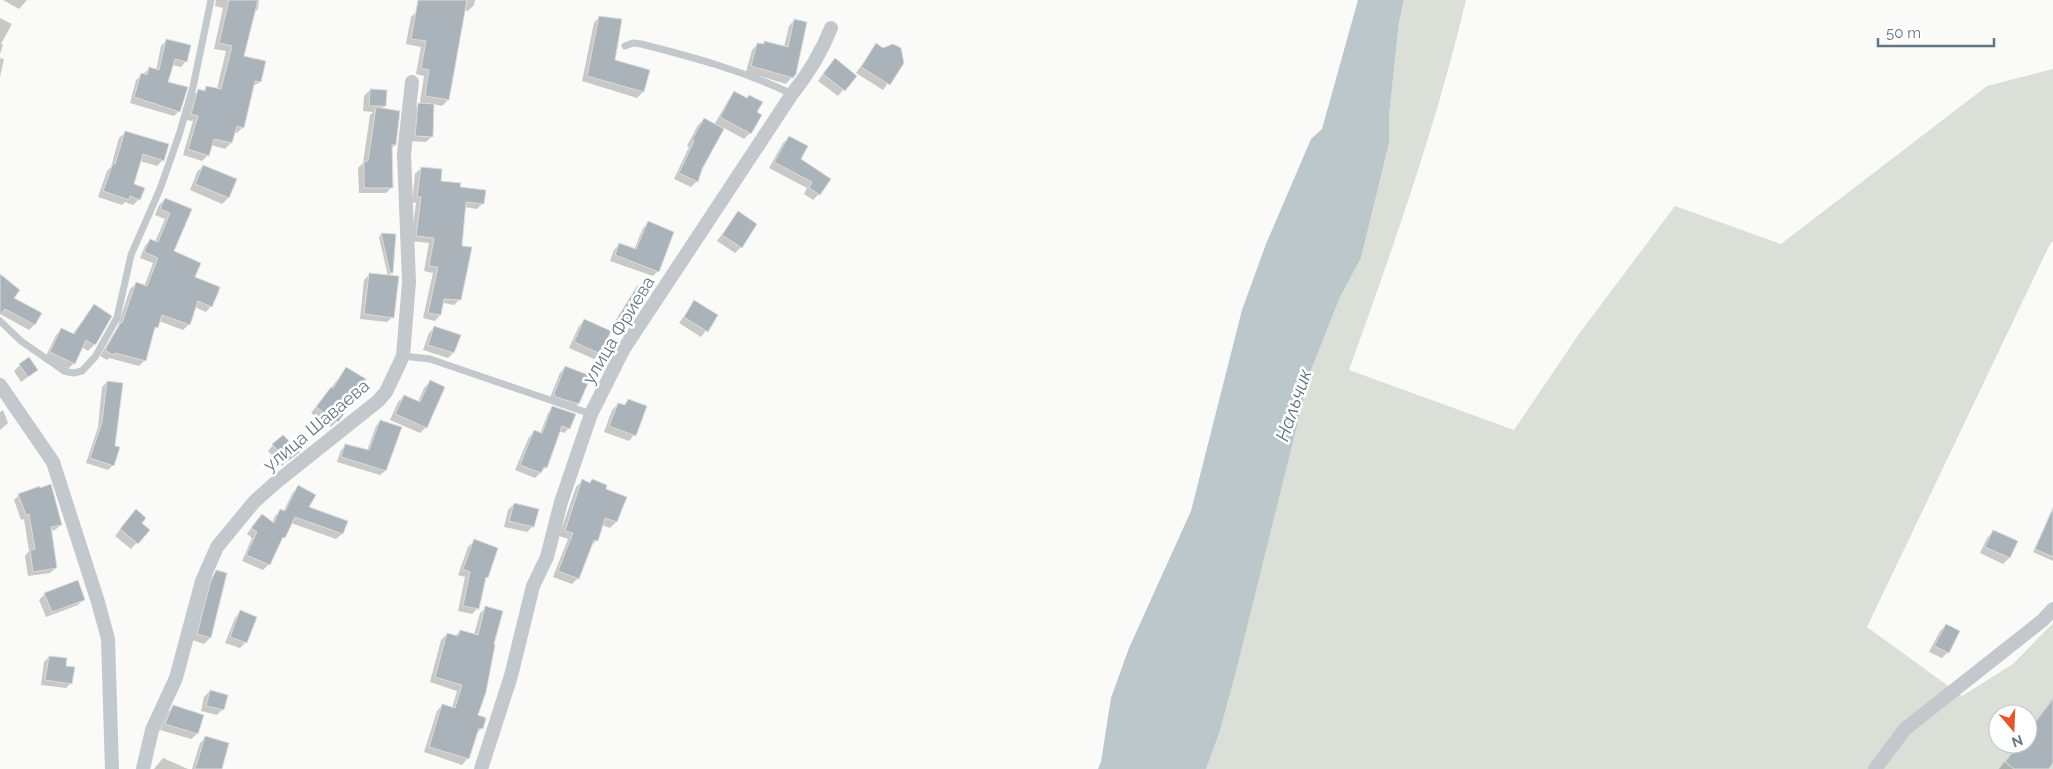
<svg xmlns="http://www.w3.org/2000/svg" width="2053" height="769" font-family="Raleway,sans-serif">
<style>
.green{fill:#dadfd7;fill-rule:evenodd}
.water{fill:#bbc7cb}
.shadow{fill:#0003}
.building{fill:#aab3b9;stroke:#dcdcda}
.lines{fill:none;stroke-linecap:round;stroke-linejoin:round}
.lane{stroke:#c3c8cc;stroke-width:7}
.street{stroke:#c3c8cc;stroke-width:14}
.labels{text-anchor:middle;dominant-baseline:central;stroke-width:5;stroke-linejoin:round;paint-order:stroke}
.street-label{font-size:18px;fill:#657683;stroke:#fff}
.water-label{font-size:19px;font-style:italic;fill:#60757c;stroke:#fff}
</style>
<rect width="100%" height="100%" fill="#fafaf8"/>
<path class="green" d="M1404,0h62c-30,126 -73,248 -117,370l165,60 65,-96 96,-128 106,38 206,-158 66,-17v172l-4,5 -182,381 95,69 51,-32 40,-41v146h-847l13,-35 91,-361 30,-76 21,-39 28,-115v-27l10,-94zM1998,714h30v30h-30z"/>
<path class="water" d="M1358,0h46l-5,22 -10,94v27l-28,115 -21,39 -30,76 -73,294 -18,67 -13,35h-108l3,-7 10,-64 18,-50 62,-137 51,-201 24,-66 45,-105 11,-10z"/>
<path class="shadow" d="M3,0h24l-8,9z
M216,0h43l-1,9 -4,4 -11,44 17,25 -8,5 -9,40 -6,6 -3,-1 -3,11 -6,6 -14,-4 -3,10 -6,6 -19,-6 10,-34 -7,-1 6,-24 6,-5 4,1 5,-5 10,2 9,-38 -12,-2 9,-41 -8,-2z
M438,0h37l-1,5 -6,6 -4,-1 -16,90 -6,6 -9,-2 -1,32 -6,6 -16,-1 3,-31 8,-8h-1l4,-26 -8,-2 5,-27 -15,-3 5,-27 6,-6z
M599,17l15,44 35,10 -6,21 -6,6 -55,-17 12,-58z
M0,18l12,6 -11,20 2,1 -3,9z
M794,20l-2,57 -6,7 -40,-12 6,-22 6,-6 4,1 3,-2 19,4 5,-21z
M167,40l19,21 -5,6 -9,-2 -5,18 12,28 -5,5 -44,-13 6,-23 13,-11 7,2 5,-25z
M876,45l26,18 -19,27 -27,-17z
M0,58l4,1 -4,18z
M829,66l26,10 -17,20 -20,-15z
M370,90l15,16 -4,3 14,36 -4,4 1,38 -6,6h-27l-1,-25 5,-5 7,-48 3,-3 -10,-1 1,-15z
M735,93l15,40 -6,6 -20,-11 -23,40 -4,13 -6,6 -17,-8 15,-32 -2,-1 11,-21 6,-6 10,6 15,-26z
M125,133l38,27 -6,6 -17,-5 -8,24 7,14 -6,6 -8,-3 -3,3 -24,-8 9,-26 4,-4 8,-29z
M789,137l30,57 -6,6 -9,-6 3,-6 -38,-20 14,-25z
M203,166l25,32 -6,6 -32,-14 7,-18z
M421,168l19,14 19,6 24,15 -6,6 -13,-2 -3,40 -1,52 -6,6 -10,-2 -2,3 -2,9 -5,6 -12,-3 10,-45 -9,-2 5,-28 -18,-2 5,-38 -4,-1 3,-28z
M165,199l25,11 -17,42 21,26 17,28 -5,6 -11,-5 -6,17 -6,6 -24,-9 -2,6 -5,5 -7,28 -6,6 -30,-8 -2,2 -7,-4 18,-30 12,-37 6,-5 8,3 9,-24 -13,-5 5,-12 5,-6 5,2 10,-23 -10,-4 4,-10z
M738,213l3,34 -6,6 -18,-12z
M648,223l10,48 -5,5 -43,-15 4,-11 6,-6 14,6 9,-22z
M381,234l11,38 -4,4 5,41 -6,5 -27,-3 4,-39 6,-6 18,2 -9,-39z
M0,279l12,19 22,27 -5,5 -29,-16z
M639,287l-13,36 -6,6 -7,-5z
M695,302l22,14 -16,21 -22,-14z
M94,305l1,39 -7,7 -6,-4 -8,16 -6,6 -23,-11 11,-23 6,-6 10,6z
M585,320l15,33 -6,6 -25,-11 10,-22z
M434,328l19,25 -5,5 -25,-8 6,-17z
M20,365l17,5 -16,12 -7,-11z
M565,367l13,37 -6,6 -23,-10 11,-27z
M346,369l-9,52 -6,6 -20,-14z
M107,382l6,83 -5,5 -22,-7 12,-36 4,-40z
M430,382l-4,45 -6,6 -30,-13 8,-18 6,-6 14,6 6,-14z
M628,401l6,34 -5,6 -25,-9 8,-22 6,-6 5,2z
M553,408l16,20 -5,5 -5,-2 -13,36 -11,11 -20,-8 14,-33 5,-5 6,2 8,-21z
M3,410l5,13 -8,7v-18z
M380,421l5,50 -5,4 -43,-13 4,-12 5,-5 21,6 9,-25z
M273,445l25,7 -16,14 -14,-15z
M592,480l12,9 21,9 -9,24 -6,6 -8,-3 -5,15 -6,6 -13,32 -6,6 -19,-7 15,-38 -9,-3 17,-49 6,-6 7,2z
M299,487l8,21 39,14 -4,12 -6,5 -45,-16 -7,14 -6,6 -9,21 -6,6 -21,-9 10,-23 -5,-4 9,-13 6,-6 10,8 3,-7 5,-5 3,1 10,-20z
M19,495l42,30 -6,5 -4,1 5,37 -6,5 -22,3 -3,-20 4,-5 -5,-32 -3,1 -7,-20z
M514,504l19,22 -6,6 -23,-5 4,-17z
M2053,507v54l-20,-9z
M130,517l18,13 -17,19 -16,-13z
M1993,532l23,10 -7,16 -6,6 -23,-11 7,-15z
M474,541l13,36 -3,3 -6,28 -6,6 -14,-3 7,-34 -7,-2 10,-28z
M217,571l8,3 -15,64 -6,6 -12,-4 13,-49 6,-14z
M45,594l39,5 -6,6 -32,12 -7,-17z
M486,608l-10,108 6,12 -6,6 -9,25 -5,6 -38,-13 13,-41 5,-6 10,3 5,-17 -27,-9 11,-42 6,-6 8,2 5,-5 14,4 6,-22z
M240,612l6,30 -6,6 -15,-5 10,-25z
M1946,625l2,27 -6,6 -13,-6 11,-21z
M49,657l16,10 6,16 -5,5 -25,-3 3,-23z
M210,691l13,18 -6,6 -16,-4 3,-14z
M2053,698v63l-6,8h-48l19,-25h10v-13z
M174,706l23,28 -6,5 -31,-9 8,-18z
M206,737l14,32h-28l8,-26z
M163,758l25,11h-34z"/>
<path class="building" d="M229,0h29l-14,56 22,5 -5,21 -6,-1 -11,47 -7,-2 -5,17 -18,-4 -5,17 -21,-7 10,-33 -7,-2 7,-25 7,2 1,-5 15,3 11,-43 -13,-3z
M418,0h49l-18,100 -24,-4 4,-26 -8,-2 5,-27 -15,-2z
M599,16l23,3 -7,41 35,10 -6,22 -57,-16z
M794,19l13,3 -11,52 -3,4 -42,-12 6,-23 7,1v-3l24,6z
M166,39l25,6 -4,17 -12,-3 -7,23 20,5 -8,25 -46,-15 7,-24 6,2 2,-8 10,3z
M876,43l7,5 10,-4 8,4 3,15 -14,22 -29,-18z
M835,58l22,18 -12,15 -22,-17z
M370,89l17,1 -1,16h-17z
M734,91l13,7 2,-3 14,7 -6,10 5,3 -11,19 -31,-17z
M418,103l16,1 -1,33 -18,-1z
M376,107l24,4 -4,34h-4l1,43h-29v-27h4z
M704,118l20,11 -22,40 -4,13 -19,-9 15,-32 -2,-1z
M125,131l44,13 -5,17 -21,-7 -9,30 11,4 -5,12 -10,-4 -1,4 -26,-9 10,-28 2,1z
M789,136l19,10 -7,13 30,20 -11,16 -11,-7 3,-6 -38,-20z
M203,165l34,14 -8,19 -34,-14z
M421,167l21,2 -1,12 20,2 -1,4 26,3 -2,14 -18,-2 -4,44 10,1 -5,25 -6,28 -17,-1 -3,16 -13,-2 10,-46 -9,-1 5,-28 -18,-2 5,-39h-4z
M165,198l27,11 -18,42 27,12 -6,14 25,10 -2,6 -6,14 -14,-6 -8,24 -28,-10 -4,13 -3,-1 -9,34 -31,-8 -2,2 -8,-5 16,-28 1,1 14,-41 11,4 11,-28 -14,-6 6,-13 8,3 12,-29 -10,-4z
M738,211l19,13 -15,24 -20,-13z
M648,221l26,11 -15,40 -44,-17 4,-12 17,6z
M381,233l15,1 -3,39h-3z
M369,273l30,3 -5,42 -30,-4z
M0,274l20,16 -6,8 28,15 -7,12 -30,-16 -5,6z
M638,285l11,7 -22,32 -9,-7z
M694,300l24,15 -10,17 -24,-15z
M94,304l18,12 -16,28 -2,1 -8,-5 -11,24 -25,-12 11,-24 13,6z
M584,319l27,12 -10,23 -27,-12z
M434,326l27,9 -7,18 -26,-8z
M29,357l9,13 -10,7 -9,-13z
M565,366l26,10 -12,28 -23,-7 -2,-3z
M346,367l20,12 -13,23 -15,20 -22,-15 15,-20 2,1z
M430,380l15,7 -18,41 -32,-14 9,-19 16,7z
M107,381l16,2 -8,63 5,1 -6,19 -24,-8 12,-36z
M628,399l19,7 -11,30 -27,-10 9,-23 7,2z
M552,406l24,8 -6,15 -8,-3 -15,42 -3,-1 -3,6 -21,-8 14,-35 8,3z
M380,420l22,7 -16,44 -45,-14 4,-13 24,6z
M283,435l17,17 -12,9 -16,-17z
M582,479l8,4 2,-4 15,6 -1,4 21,8 -10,25 -12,-4 -7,23 -4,-1 -15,39 -21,-8 15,-38 -8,-2z
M51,484l11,41 -11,2 6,41 -24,4 -3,-22 5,-1 -6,-35 -3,1 -8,-21 22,-8v2z
M298,485l18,10 -7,12 39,14 -5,13 -48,-17 -10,21 -2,-1 -13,28 -24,-10 11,-23 -6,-4 11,-14 12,9 6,-14 5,2z
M514,503l25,6 -5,18 -25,-6z
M2053,508v49l-18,-8z
M136,509l10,9 -4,5 8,7 -12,14 -18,-15z
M1993,530l25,11 -8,17 -25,-11z
M474,539l24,9 -10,30 -2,-1 -7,32 -16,-3 7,-34 -7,-3z
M216,570l11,3 -16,65 -14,-4 13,-50z
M78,580l7,20 -33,12 -8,-19z
M485,606l18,5 -9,33 1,1 -9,47 -8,23 8,3 -3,11 -4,-1 -10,31 -40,-12 13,-43 13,4 7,-23 -27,-8 12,-44 11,3 2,-6 18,5z
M240,610l17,7 -10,26 -17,-6z
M1946,624l14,7 -11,22 -15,-7z
M49,656l18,2 -1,8 9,1 -3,17 -27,-4z
M210,690l18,5 -4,15 -18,-4z
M2053,699v64l-4,6h-35l-9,-7 14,-18h9v-12z
M173,705l31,10 -6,19 -33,-10z
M205,736l24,7 -7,26h-27z"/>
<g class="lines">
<path class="lane" d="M625,46l8,-3 8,1c52,13 103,27 151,50
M0,321l21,20 43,30 9,2 9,-2 13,-14 22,-39 14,-63 29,-66 19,-54 14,-48 18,-87
M403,356l27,3 161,55"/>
<path class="street" d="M0,385l53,77 45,140 10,37 4,130
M143,769l9,-39 24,-52 26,-97 15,-34 37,-45 20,-18 104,-83 8,-9 17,-36 6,-74 -5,-128 8,-72
M481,769l30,-93 22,-90 14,-29 14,-55 30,-88 32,-64 169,-256c17,-21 29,-41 39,-66
M1875,769l30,-40 138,-109 10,-11"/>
</g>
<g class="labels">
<g class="street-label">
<text transform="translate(618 330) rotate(-59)">улица Фриева</text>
<text transform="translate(316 425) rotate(-40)">улица Шаваева</text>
</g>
<g class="water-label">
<text transform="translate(1293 405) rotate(-71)">Нальчик</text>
</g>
</g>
<g transform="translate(2013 729) rotate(161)"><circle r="24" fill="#ffffff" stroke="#c1c8cd"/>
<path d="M0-4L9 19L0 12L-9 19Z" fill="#e4572e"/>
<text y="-8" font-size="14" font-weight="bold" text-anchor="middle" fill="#657683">N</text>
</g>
<path d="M1878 38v8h116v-8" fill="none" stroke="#657683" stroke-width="2.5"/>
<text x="1886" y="38" font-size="15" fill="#657683" stroke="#ffffff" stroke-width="4" paint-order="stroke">50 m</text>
</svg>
